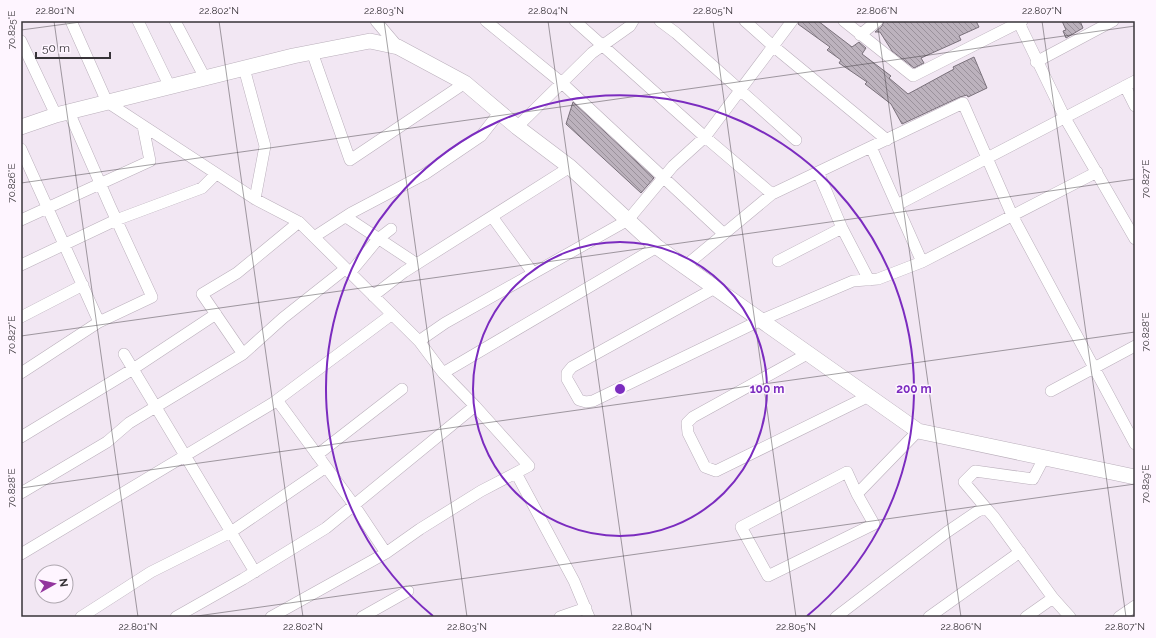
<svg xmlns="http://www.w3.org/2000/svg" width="1156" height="638" font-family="Raleway,sans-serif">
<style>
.building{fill:url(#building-back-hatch);stroke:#7a717b}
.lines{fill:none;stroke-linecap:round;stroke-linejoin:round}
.street-casing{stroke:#baafbb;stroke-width:12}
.secondary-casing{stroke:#baafbb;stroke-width:16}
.street{stroke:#fff;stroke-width:11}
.secondary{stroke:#fff;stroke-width:15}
.ticks{fill:none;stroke:#373338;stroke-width:1;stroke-opacity:0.45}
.ring{fill:none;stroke:#7b2cbf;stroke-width:2}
.centre{fill:#7b2cbf;stroke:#fef5ff;stroke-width:2}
.ring-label{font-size:12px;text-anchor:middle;font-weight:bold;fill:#7b2cbf;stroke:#fef5ff;stroke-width:3;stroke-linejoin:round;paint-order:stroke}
.neatline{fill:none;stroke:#373338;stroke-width:1.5}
.ticks-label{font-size:10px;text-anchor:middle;fill:#373338}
</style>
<defs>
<pattern id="building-back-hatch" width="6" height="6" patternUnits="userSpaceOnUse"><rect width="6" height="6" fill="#bcb2bd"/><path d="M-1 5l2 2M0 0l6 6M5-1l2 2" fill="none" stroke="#9a919b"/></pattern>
</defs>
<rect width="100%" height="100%" fill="#f2e7f3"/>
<path class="building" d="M799,21h19l34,26 7,-5 7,6 -4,6 29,22 -2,2 19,16 46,-25 -1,-2 21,-10 13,31 -19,9 -1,-2 -7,2 -58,27 -11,-20 -26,-20 2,-2 -28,-19 2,-3 -14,-10 3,-3 -32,-23z
M884,21h92l3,6 -20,9 2,4 -40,18 3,5 -10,5 -22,-17 -12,-19h-5l7,-6z
M1062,21h18l3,7 -17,10 -3,-7 3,-1z
M573,102l81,76 -13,15 -75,-69z"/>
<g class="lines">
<defs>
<path id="street" d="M71,21l36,81 148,97 44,23 120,119 24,32 32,33 54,60 -48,25 -61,38 -34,24 -115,64
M138,21l32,66
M175,21l30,57
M376,21l22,26
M486,21l76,62 162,151
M575,21l130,116 67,57
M660,21l16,12 120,107
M745,21l28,25 114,94
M844,21l69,55 109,-55
M1019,23l46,95 70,121
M860,35l17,-14
M21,41l35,74
M312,52l38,108 115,-77
M1036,62l77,-41
M244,68l21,78 -10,53
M1125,86l10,20
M517,127l75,-74 38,-27 3,-5
M871,147l51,115
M21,149l78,173
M818,172l24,56 27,52
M897,205l238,-124
M346,217l71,47
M493,218l40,55
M21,220l129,-59 -7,-35
M314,237l37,-24 74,-39 56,-38 18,-23
M778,261l64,-33
M21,265l95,-45 86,-32 14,-14
M684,267l88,-73 191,-91 49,112 123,229
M350,273l28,-34 13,-10
M715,288l-143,79 -5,6v6l12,21 7,2 7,-1 166,-80 94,-40 25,-2 44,-17 175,-90
M373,296l31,-24 166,-105
M21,317l62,-32
M419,341l26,-18 183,-103 45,-54 32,-29 87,-116
M809,353l-116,64 -6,6 1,10 17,34 11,4 153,-75
M124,354l131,218
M243,354l-41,-60 35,-21 62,-51
M21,373l78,-51 53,-25 -42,-91 -41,-94
M443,373l214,-126
M1051,391l84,-45
M277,400l77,105 32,48
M21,437l112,-68 83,-55
M317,455l85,-66
M516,473l58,108 15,36
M21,493l86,-51 22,-19 114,-69 40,-36 62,-49
M857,494l-10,-22 -106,55 27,49 106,-52 -17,-30 61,-63
M986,508l-22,-26 11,-11 58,8 11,-21
M21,554l252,-151 118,-88
M81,617l70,-45 80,-40 95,-65
M176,617l67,-38 83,-51 149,-122
M362,617l46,-26
M560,617l26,-9
M836,617l111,-85 31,-21 8,-3 8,9 59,81 17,19
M929,617l91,-65
M1026,617l27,-19
M1119,617l16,-11"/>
<path id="secondary" d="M21,127l35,-12 237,-59 77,-15 28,6 67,36 52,44 53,40 87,80 261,184 217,46"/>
</defs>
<use href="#street" class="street-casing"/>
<use href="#secondary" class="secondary-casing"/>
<use href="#street" class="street"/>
<use href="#secondary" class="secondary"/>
</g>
<path class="ticks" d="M54,21l84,596M219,21l84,596M384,21l83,596M548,21l84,596M713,21l83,596M877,21l84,596M1042,21l84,596M21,30l67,-9M21,183l1114,-157M21,336l1114,-157M21,488l1114,-156M190,617l945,-133"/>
<g class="ring">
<circle cx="620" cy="389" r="147"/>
<path d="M433 616A294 294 0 1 1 807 616"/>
</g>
<circle cx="620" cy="389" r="6" class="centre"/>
<g class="ring-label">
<text x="767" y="393">100 m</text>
<text x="914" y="393">200 m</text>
</g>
<rect width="1156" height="638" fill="none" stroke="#fef5ff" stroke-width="44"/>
<g transform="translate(54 584) rotate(82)"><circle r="19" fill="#fef5ff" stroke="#aea7af"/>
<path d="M0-3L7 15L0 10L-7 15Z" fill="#93359e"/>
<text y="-6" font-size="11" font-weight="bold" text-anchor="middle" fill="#373338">N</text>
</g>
<path d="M36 52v6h74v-6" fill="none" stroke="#373338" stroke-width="2"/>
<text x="42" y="52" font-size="12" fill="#373338" stroke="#fef5ff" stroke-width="3" paint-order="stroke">50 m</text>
<rect x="22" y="22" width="1112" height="594" class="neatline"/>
<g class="ticks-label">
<text x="55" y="14">22.801°N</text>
<text x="219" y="14">22.802°N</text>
<text x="384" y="14">22.803°N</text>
<text x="548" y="14">22.804°N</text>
<text x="713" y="14">22.805°N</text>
<text x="877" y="14">22.806°N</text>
<text x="1042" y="14">22.807°N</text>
<text transform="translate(11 30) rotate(-90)" y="4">70.825°E</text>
<text transform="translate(1145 179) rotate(-90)" y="4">70.827°E</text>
<text transform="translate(11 183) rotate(-90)" y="4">70.826°E</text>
<text transform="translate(1145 332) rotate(-90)" y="4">70.828°E</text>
<text transform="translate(11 335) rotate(-90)" y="4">70.827°E</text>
<text transform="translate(1145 484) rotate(-90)" y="4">70.829°E</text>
<text transform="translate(11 488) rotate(-90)" y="4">70.828°E</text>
<text x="138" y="630">22.801°N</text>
<text x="303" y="630">22.802°N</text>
<text x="467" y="630">22.803°N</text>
<text x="632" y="630">22.804°N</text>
<text x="796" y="630">22.805°N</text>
<text x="961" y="630">22.806°N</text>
<text x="1125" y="630">22.807°N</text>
</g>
</svg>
